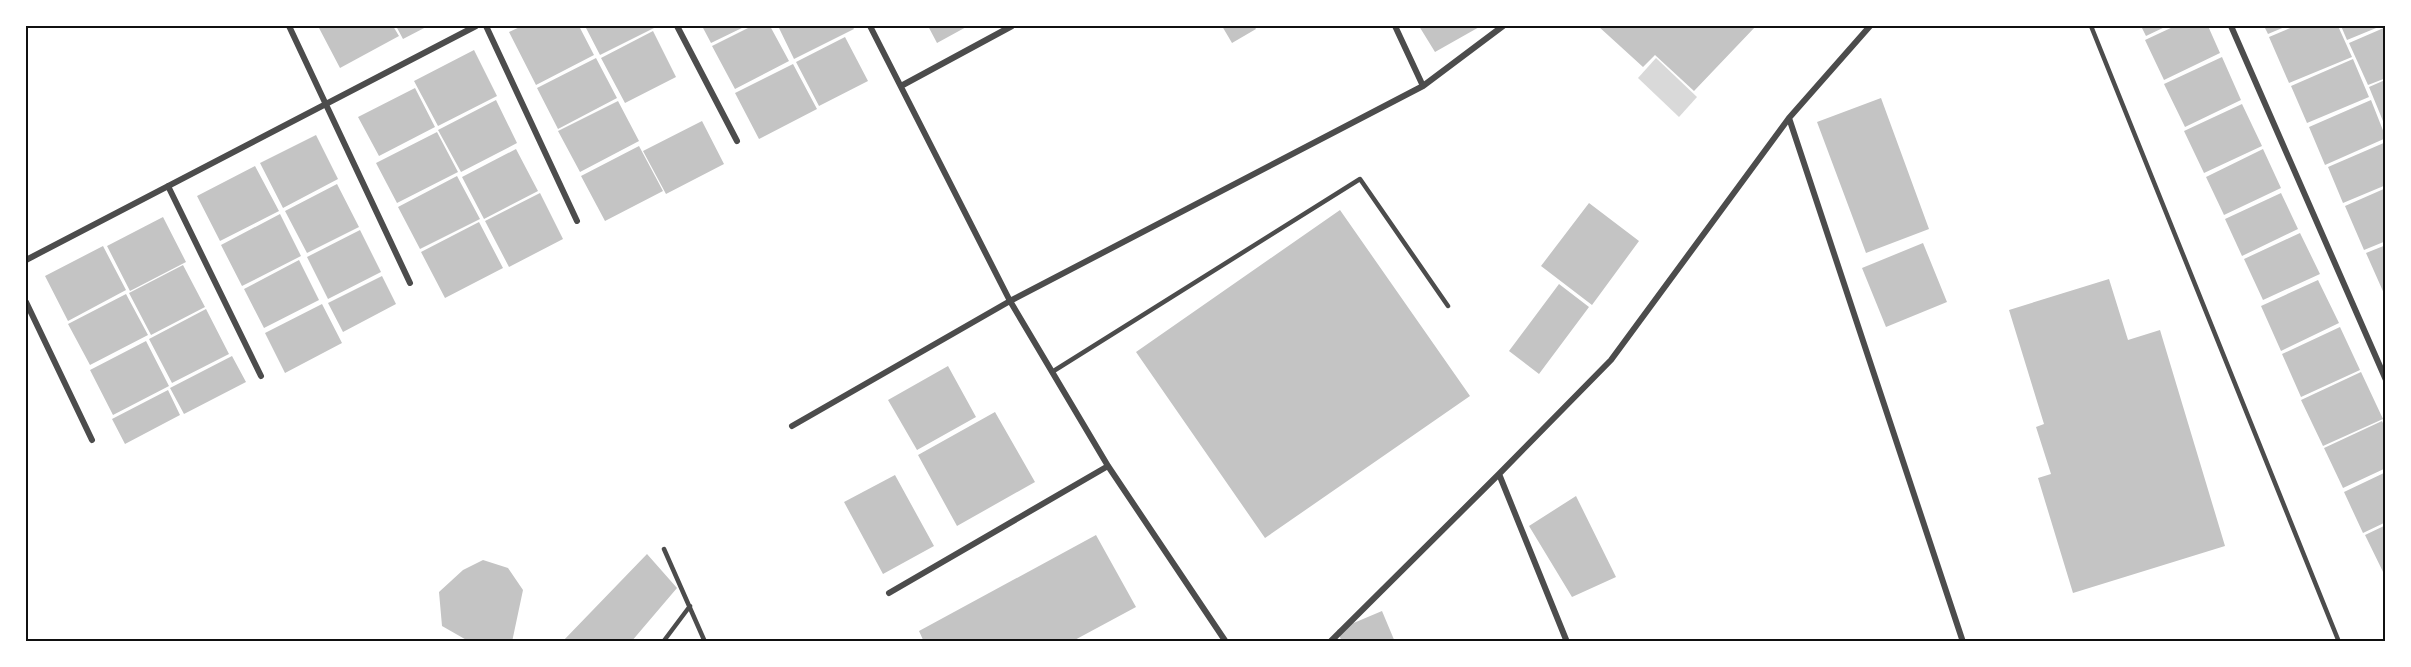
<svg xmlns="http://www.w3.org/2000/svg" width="2411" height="667" font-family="Karla,sans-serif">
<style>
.water{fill:#d9d9d9}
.building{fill:#c4c4c4}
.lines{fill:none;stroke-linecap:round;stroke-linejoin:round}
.service{stroke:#4c4c4c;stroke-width:4.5}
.minor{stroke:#4c4c4c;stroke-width:6}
.neatline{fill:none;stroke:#111;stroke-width:2}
</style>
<rect width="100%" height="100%" fill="#fff"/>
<path class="water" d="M1656,58l41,39 -18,20 -41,-39z"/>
<path class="building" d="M324,26h69l6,10 -59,32 -21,-40z
M396,26h32l-25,13z
M522,26h57l15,29 -58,30 -27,-53z
M585,26h73l-58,29z
M702,26h44l-35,17z
M752,26h18l19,35 -54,28 -23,-43z
M778,26h74l2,3 -60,30z
M928,26h40l-31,17z
M1222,26h32l2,3 -24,14z
M1419,26h62l-46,26z
M1598,26h158l-62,65 -39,-36 -12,12z
M2141,26h26l-21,10z
M2175,26h33l12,27 -56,27 -19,-40z
M2264,26h23l-19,8z
M2295,26h43l14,31 -63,26 -20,-46z
M2341,26h40l-34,14z
M2386,27v51l-18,7 -19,-42z
M653,31l23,46 -51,26 -24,-45z
M845,37l23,44 -49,25 -23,-44z
M474,50l23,46 -59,30 -24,-45z
M2222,57l19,43 -56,27 -21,-43z
M596,58l21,40 -59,31 -21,-41z
M2353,59l16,38 -62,26 -16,-37z
M793,64l24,45 -58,30 -24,-46z
M2385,80v46l-16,-39z
M415,88l20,39 -56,29 -21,-39z
M1881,98l48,131 -63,24 -49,-131z
M496,100l21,43 -56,29 -23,-42z
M2371,100l15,38 -61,27 -16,-38z
M618,101l21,40 -59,31 -22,-41z
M2242,104l20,42 -58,27 -20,-42z
M702,121l22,43 -58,30 -23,-43z
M437,132l21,40 -61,31 -21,-40z
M316,135l22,44 -55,29 -23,-45z
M2386,142v43l-43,18 -15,-36z
M639,146l24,45 -58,30 -24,-45z
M516,149l22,42 -54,28 -22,-42z
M2263,149l18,39 -57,27 -18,-38z
M255,166l24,45 -59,30 -23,-45z
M457,176l23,43 -60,30 -22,-42z
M337,184l22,43 -52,26 -22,-42z
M2386,188v53l-22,9 -19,-44z
M540,193l23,46 -54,28 -24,-46z
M2281,193l17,36 -56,27 -17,-37z
M1589,203l50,38 -47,64 -51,-39z
M1340,210l130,186 -205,142 -129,-186z
M280,214l21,42 -59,30 -21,-41z
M163,217l23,45 -56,29 -23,-45z
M479,222l24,46 -58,30 -24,-46z
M360,230l21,42 -53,27 -21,-42z
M2300,233l20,41 -57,26 -19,-41z
M1923,243l24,59 -61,25 -24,-59z
M2386,245v53l-20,-45z
M103,246l23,44 -58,31 -23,-45z
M299,260l20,40 -55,28 -20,-39z
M183,265l22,42 -54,28 -22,-42z
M382,276l14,28 -53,28 -15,-29z
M2109,279l19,61 32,-10 65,216 -152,47 -35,-115 13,-4 -15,-47 8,-3 -35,-114z
M2318,280l21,43 -58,28 -20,-45z
M1559,284l30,23 -50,67 -30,-23z
M126,294l22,41 -58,30 -22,-41z
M322,304l20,39 -57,30 -20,-40z
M206,309l23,45 -57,29 -23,-44z
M2340,327l20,43 -59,27 -19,-43z
M146,341l23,45 -56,29 -23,-45z
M232,356l14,26 -62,32 -14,-26z
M948,366l28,51 -59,33 -29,-50z
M2361,372l22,47 -60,27 -22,-46z
M168,390l12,25 -55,29 -13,-25z
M995,412l40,70 -78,44 -39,-71z
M2382,421l4,9v38l-43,20 -19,-40z
M2386,472v50l-23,11 -19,-41z
M895,475l39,71 -51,28 -39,-72z
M1576,496l40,81 -44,20 -43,-71z
M2386,525v53l-21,-43z
M1096,535l40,72 -65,35h-147l-5,-11z
M647,554l30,34 -46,54h-69z
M483,560l25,8 15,22 -11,52h-42l-28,-16 -3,-34 24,-22z
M1382,611l13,31h-53l-5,-12z"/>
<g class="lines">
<path class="service" d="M2091,26l248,616
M1052,372l308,-193 88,127
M664,549l41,93
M663,642l27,-36"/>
<path class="minor" d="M289,26l121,257
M486,26l91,195
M677,26l60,115
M870,26l140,275 98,165 118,176
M1395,26l28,60
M2231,26l155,354
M901,86l111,-60
M1789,118l174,524
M168,186l93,190
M26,260l450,-234
M26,302l66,138
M792,426l218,-125 413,-215 80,-60
M1499,474l68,168
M889,593l219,-127
M1330,642l169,-168 112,-114 178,-242 81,-92"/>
</g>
<rect width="2411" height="667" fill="none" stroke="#ffffff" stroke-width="54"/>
<rect x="27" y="27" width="2357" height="613" class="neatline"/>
</svg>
